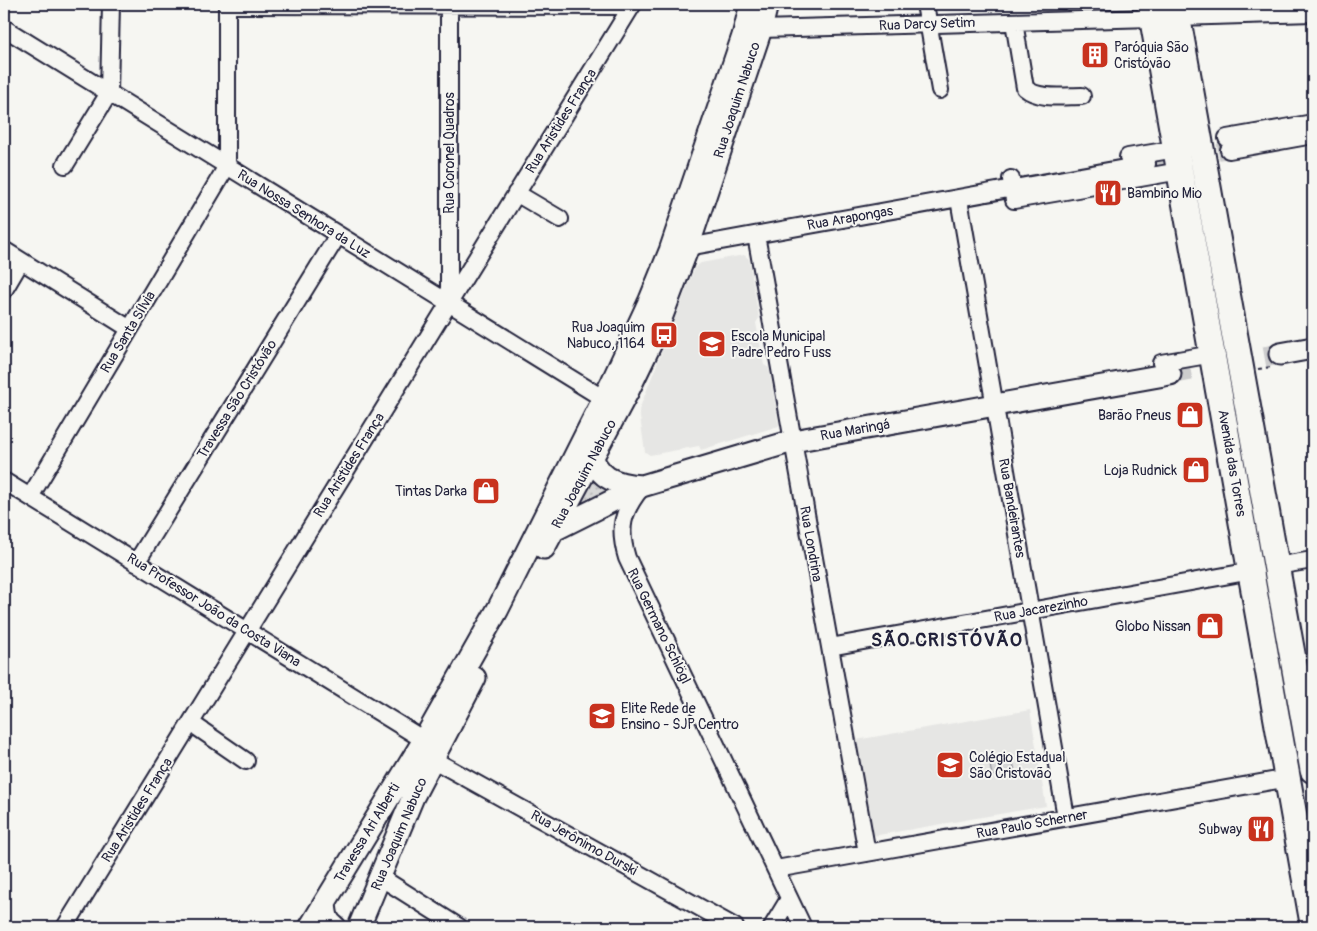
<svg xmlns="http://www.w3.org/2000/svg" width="1317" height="931" font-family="Pangolin,sans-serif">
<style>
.built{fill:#e6e6e4}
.green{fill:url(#green-dots);stroke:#7c7c89}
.pitch{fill:#d7d7d7;stroke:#7c7c89}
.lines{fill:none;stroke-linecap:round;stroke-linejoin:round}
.minor-tunnel{stroke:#cccccd;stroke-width:16;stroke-dasharray:16 8;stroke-linecap:butt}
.major-tunnel{stroke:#cccccd;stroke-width:21;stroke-dasharray:21 11;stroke-linecap:butt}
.minor-casing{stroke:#22223b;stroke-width:20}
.major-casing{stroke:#22223b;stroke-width:25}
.highway-casing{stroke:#22223b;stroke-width:29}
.path{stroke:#22223b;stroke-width:2;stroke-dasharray:4 4;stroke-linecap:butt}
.minor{stroke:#f6f6f2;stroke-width:16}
.major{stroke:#f6f6f2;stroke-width:21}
.highway{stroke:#f6f6f2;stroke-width:25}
.labels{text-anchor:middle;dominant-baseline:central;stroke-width:4;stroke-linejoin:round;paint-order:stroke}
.street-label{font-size:14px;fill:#22223b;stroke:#f6f6f2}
.poi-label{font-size:14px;fill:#22223b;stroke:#f6f6f2;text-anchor:end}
.district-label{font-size:19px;font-weight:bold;letter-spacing:1px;fill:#22223b;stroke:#f6f6f2}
</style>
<defs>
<pattern id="green-dots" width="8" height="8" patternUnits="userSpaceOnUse" patternTransform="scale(1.25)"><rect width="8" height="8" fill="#d7d7d7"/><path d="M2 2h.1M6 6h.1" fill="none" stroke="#b8b8b9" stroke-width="1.8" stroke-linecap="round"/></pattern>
</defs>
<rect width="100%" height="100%" fill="#f6f6f2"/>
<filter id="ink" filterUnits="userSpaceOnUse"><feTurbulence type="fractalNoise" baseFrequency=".02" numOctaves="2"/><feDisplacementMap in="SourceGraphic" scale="10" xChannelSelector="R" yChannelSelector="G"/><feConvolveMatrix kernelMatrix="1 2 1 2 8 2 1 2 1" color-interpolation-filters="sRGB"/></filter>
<g filter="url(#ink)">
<path class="built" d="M744,255l5,4 10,59 -3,5 8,42 5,3 10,58 -78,24 -2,-4 -49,9 -5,-3 -6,-42 56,-143 6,-4z
M1030,710l16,96 -173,30 -17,-96z"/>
<path class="green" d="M596,474l22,18 -43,21z"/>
<path class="pitch" d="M1013,761l2,11 -23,4 -2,-11z"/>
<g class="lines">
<path class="minor-tunnel" d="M1147,164l82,-14"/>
<path class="major-tunnel" d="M1170,374l110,-20"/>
<defs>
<path id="minor" d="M925,4l15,86
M227,5l405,1
M1177,17l136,-4
M1014,22l11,66c14,12 39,8 57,8
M4,28l600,371
M761,29l392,-11
M1227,138l86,-15
M1229,150l84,-15
M1128,157l48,-8
M65,165l44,-72 2,-89
M1011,179l3,21 166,-29
M516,193l44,26
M959,199l107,618
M756,235l111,618
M688,247l459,-83
M4,250l126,79
M4,290l17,-29
M449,303v-299
M1161,363l52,-9
M4,481l420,259
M641,488c-19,24 -23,40 -14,70l176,369
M30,497l197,-331v-162
M136,563l202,-328
M1276,566l37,-6
M830,647l422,-76
M191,723l55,38
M432,759l303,168
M776,869l513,-91
M380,877l79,50
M65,927l568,-923
M772,927l17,-28"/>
<path id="major" d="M1280,354l33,-6
M589,448c8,30 24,36 53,38
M554,530l88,-44 151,-45 377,-67
M544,548l84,-157 26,-54 34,-90 73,-218 6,-25
M325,903c1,10 1,18 10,24
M310,927l114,-187 74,-131 114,-227 38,-82 20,-49 73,-215 8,-32
M359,927l54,-130 62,-119"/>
<path id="highway" d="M1150,4l163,919
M1175,4l138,766"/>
</defs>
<use href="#minor" class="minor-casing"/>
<use href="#major" class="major-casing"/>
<use href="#highway" class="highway-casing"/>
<path class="path" d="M1258,369l13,-2"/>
<use href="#minor" class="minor"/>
<use href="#major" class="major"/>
<use href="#highway" class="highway"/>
</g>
</g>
<defs>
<symbol id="building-square" viewBox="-11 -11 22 22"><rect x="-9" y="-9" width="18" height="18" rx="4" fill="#c8321e" stroke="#f6f6f2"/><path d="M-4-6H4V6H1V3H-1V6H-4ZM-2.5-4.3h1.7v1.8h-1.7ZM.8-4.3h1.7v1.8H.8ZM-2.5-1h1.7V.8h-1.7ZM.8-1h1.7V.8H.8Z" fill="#fff"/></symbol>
<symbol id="restaurant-square" viewBox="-11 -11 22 22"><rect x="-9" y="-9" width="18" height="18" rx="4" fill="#c8321e" stroke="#f6f6f2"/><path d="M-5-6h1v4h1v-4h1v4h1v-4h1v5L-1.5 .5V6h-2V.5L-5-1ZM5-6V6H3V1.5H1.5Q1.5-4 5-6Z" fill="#fff"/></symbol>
<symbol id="bus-square" viewBox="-11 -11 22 22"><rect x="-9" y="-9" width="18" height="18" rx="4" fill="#c8321e" stroke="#f6f6f2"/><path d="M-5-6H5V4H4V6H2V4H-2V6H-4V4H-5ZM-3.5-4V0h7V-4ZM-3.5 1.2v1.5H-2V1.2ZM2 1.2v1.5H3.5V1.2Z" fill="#fff"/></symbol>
<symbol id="school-square" viewBox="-11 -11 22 22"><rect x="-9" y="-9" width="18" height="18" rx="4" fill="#c8321e" stroke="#f6f6f2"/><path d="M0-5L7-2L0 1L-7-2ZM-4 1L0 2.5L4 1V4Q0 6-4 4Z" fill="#fff"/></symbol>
<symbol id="shop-square" viewBox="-11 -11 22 22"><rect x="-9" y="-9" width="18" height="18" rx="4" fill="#c8321e" stroke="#f6f6f2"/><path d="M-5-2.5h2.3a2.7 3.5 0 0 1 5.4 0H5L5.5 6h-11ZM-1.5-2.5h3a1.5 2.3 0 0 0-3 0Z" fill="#fff"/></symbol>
</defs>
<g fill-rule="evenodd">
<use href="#building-square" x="1079" y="39" width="32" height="32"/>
<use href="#restaurant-square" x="1092" y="177" width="32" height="32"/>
<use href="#bus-square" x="648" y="319" width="32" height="32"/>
<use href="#school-square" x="696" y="328" width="32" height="32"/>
<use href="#shop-square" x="1174" y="399" width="32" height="32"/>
<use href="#shop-square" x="1180" y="454" width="32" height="32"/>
<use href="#shop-square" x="470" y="475" width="32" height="32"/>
<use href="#shop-square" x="1194" y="610" width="32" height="32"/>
<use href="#school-square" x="586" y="700" width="32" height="32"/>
<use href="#school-square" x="934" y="749" width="32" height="32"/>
<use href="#restaurant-square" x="1245" y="813" width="32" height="32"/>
</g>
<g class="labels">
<g class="street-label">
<text transform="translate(927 24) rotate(-2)">Rua Darcy Setim</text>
<text transform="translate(737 100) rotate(-72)">Rua Joaquim Nabuco</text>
<text transform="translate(561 121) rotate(-58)">Rua Aristides França</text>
<text transform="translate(449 153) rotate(-90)">Rua Coronel Quadros</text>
<text transform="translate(304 214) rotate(32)">Rua Nossa Senhora da Luz</text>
<text transform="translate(850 218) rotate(-10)">Rua Arapongas</text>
<text transform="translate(128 332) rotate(-59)">Rua Santa Sílvia</text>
<text transform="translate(237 399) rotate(-58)">Travessa São Cristóvão</text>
<text transform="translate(855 430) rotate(-10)">Rua Maringá</text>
<text transform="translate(1232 463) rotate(80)">Avenida das Torres</text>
<text transform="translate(349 465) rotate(-58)">Rua Aristides França</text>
<text transform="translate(584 474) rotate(-62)">Rua Joaquim Nabuco</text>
<text transform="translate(1012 508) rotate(80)">Rua Bandeirantes</text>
<text transform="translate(811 544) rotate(80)">Rua Londrina</text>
<text transform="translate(1041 609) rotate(-10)">Rua Jacarezinho</text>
<text transform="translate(214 610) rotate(32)">Rua Professor João da Costa Viana</text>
<text transform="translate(659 626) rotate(64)">Rua Germano Schlögl</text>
<text transform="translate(137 810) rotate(-58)">Rua Aristides França</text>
<text transform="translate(1032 824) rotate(-10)">Rua Paulo Scherner</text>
<text transform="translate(367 833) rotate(-59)">Travessa Ari Alberti</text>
<text transform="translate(399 834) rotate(-67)">Rua Joaquim Nabuco</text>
<text transform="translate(584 843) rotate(29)">Rua Jerônimo Durski</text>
</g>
<g class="poi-label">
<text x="1114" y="47" text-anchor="start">Paróquia São<tspan x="1114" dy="16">Cristóvão</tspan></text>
<text x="1127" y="193" text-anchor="start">Bambino Mio</text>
<text x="645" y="327">Rua Joaquim<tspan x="645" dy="16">Nabuco, 1164</tspan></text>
<text x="731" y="336" text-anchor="start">Escola Municipal<tspan x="731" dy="16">Padre Pedro Fuss</tspan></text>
<text x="1171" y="415">Barão Pneus</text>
<text x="1177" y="470">Loja Rudnick</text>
<text x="467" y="491">Tintas Darka</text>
<text x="1191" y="626">Globo Nissan</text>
<text x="621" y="708" text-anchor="start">Elite Rede de<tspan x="621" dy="16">Ensino - SJP Centro</tspan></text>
<text x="969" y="757" text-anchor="start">Colégio Estadual<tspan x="969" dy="16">São Cristovão</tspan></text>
<text x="1242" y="829">Subway</text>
</g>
<g class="district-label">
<text x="947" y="640">SÃO CRISTÓVÃO</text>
</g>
</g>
<rect width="1317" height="931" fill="none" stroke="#f6f6f2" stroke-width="20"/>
<rect x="10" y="10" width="1297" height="911" fill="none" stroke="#22223b" stroke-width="2" filter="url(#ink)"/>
</svg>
